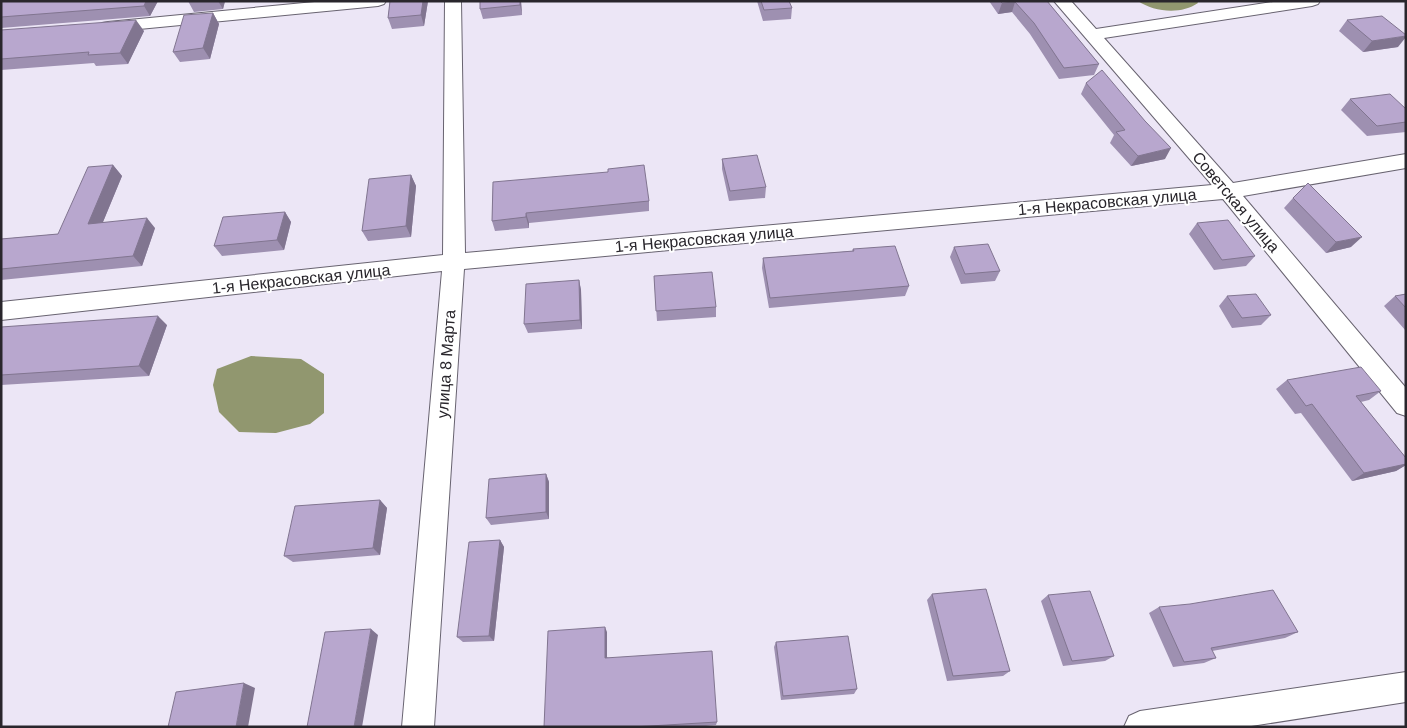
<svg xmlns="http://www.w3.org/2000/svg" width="1407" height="728" font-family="Helvetica,sans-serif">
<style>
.water{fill:#91976f}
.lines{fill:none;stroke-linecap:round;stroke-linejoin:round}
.minor-casing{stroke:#686370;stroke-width:2}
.minor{fill:#fff;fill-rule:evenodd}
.wall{fill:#9e90b1}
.shaded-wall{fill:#817590}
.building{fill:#b8a7ce;stroke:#817590}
.labels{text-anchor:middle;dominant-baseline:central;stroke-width:4;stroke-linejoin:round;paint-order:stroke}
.street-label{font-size:16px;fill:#29262c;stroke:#fff}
</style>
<rect width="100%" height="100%" fill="#ece6f6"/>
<path class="water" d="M1138,1h59l1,2c-17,12 -44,9 -60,-2z
M251,356l50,3 23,15v39l-14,11 -34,9 -37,-1 -20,-20 -6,-27 4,-16z"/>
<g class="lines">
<defs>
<path id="minor" d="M325,1h61l-2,3 -6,2 -270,26 -6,-1 -2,-4 2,-4 6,-1z
M445,1h16l4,252 747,-68 -158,-184h17l25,28 183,-28h41l-2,3 -6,2 -208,32 129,145 173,-29v14l-163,28 163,192v28l-9,-3 -174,-214 -759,70 -30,458h-32l40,-456 -441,49v-18l442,-47z
M1406,672v30l-161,25h-121l5,-11 11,-5z"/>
</defs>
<use href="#minor" class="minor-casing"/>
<use href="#minor" class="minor"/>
</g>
<path class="wall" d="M1,1h157l-8,15 -149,12z
M188,1h37l-2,8 -29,3z
M390,1h38l-4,25 -32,3 -4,-11z
M521,1l1,14 -39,4 -3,-10z
M757,1h32l3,7 -1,11 -28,2z
M989,1h58l52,63 -5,11 -35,4 -29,-45 -18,-22 -14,2z
M213,13l6,11 -9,35 -30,3 -7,-10z
M1347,20l51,27 -35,5 -24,-21z
M1,30l143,1 -16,33 -32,2 -2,-3 -93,7z
M1086,83l79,76 -34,7 -21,-23 4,-8 -33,-41z
M1350,99l56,10v23l-39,4 -26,-26z
M722,159l44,28 -1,11 -36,3 -7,-32z
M113,165l9,11 -19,46 52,6 -13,38 -141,14v-41l57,-5z
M411,175l5,11 -5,51 -43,4 -6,-10z
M493,182l156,19v10l-120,12v5l-34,3 -3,-10z
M1293,198l58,49 -25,6 -42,-45z
M285,212l6,10 -7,28 -62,6 -8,-10z
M1197,223l58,33 -9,10 -32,4 -25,-36z
M954,247l46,24 -5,10 -34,3 -11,-27z
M853,249l56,37 -4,10 -136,12 -7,-40 1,-10 89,-7z
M654,276l62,31v10l-59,4z
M579,280l2,10 1,39 -54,4 -4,-9z
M1406,294v37l-22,-25 11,-10z
M1227,296l44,19 -10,10 -29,3 -13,-22z
M167,325l-18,51 -148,9v-58z
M1287,380l94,11 -12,9 -8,2 45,56v7l-10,6 -44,10 -51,-68 -6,1 -19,-25z
M546,474l3,8v37l-58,6 -5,-7z
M380,500l7,8 -7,47 -87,7 -9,-6z
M500,540l4,7 -10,94 -31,1 -6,-5z
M932,594l78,77 -7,5 -56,5 -20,-81z
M1048,595l66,61 -9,5 -42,5 -22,-65z
M1159,607l139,25 -13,6 -73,13 4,7 -12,5 -31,4 -24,-54z
M607,632v25l110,65 -1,3 -20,2h-152z
M776,642l81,47 -3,5 -73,6 -7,-53z"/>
<path class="shaded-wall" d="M146,1h12l-8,15 -6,-10z
M218,1h7l-2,8z
M423,1h5l-4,25 -3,-11z
M520,1h1l1,14 -2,-10z
M1015,2l-3,10 -14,2 4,-11z
M213,13l6,11 -9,35 -7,-11z
M136,20l8,11 -16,33 -8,-11z
M1406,36v1l-8,10 -35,5 9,-11z
M1171,148l-6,11 -34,7 7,-10z
M113,165l9,11 -24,58 -10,-10z
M411,175l5,11 -5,51 -5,-11z
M285,212l6,10 -7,28 -7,-10z
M526,213l3,10v5l-3,-11z
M147,218l8,10 -13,38 -9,-10z
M1362,237l-11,10 -25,6 10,-11z
M579,280l2,10 1,39 -2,-9z
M158,316l9,9 -18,51 -10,-10z
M1406,464v1l-10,6 -44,10 12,-8z
M546,474l3,8v37l-3,-7z
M380,500l7,8 -7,47 -7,-7z
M500,540l4,7 -10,94 -5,-5z
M605,627l2,5v31l-2,-5z
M371,629l7,6 -16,92h-8z
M244,683l11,5 -7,39h-12z"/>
<path class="building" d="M1,1h145l-2,5 -143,11z
M390,1h33l-2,14 -33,3z
M480,1h40v4l-40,4z
M761,1h28l3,7 -28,2z
M1000,1h47l52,63 -35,4 -30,-45 -19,-21 -13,1z
M213,13l-10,35 -30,4 11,-37z
M1382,16l24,19v1l-34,5 -25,-21z
M136,20l-16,33 -32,2 1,-3 -88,7v-29z
M1102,70l43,51 26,27 -33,8 -22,-24 9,-2 -39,-47z
M1390,94l16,15v13l-29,4 -27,-27z
M757,155l9,32 -36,4 -8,-32z
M113,165l-25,59 59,-6 -14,38 -132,13v-30l57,-5 30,-67z
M644,165l5,36 -123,12v4l-34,4 1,-39 115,-10v-3z
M411,175l-5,51 -44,5 7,-52z
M1308,183l54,54 -26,5 -43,-44z
M285,212l-8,28 -63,6 9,-29z
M1228,220l27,36 -33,4 -25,-37z
M988,244l12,27 -35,3 -11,-27z
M895,246l14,40 -139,12 -7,-40 91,-7 -1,-2z
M712,272l4,35 -60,4 -2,-35z
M579,280l1,40 -56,4 2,-40z
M1256,294l15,21 -29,3 -15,-22z
M1406,294v14l-11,-12z
M158,316l-19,50 -138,9v-48z
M1361,367l20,24 -25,5 50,62v6l-42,9 -52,-69 -6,2 -19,-26z
M546,474v38l-60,6 3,-39z
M380,500l-7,48 -89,8 11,-50z
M500,540l-11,96 -32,1 12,-95z
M986,589l24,82 -57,5 -21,-82z
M1273,590l25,42 -87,16 5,10 -32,4 -25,-55 31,-3z
M1090,591l24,65 -42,5 -24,-66z
M605,627v31l107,-7 5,71 -84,5h-89l4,-96z
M371,629l-17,98h-47l18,-95z
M848,636l9,53 -74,7 -7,-54z
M244,683l-8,44h-68l8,-35z"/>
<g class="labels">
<g class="street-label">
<text transform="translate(1107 202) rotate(-5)">1-я Некрасовская улица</text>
<text transform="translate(1236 202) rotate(50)">Советская улица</text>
<text transform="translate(704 239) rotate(-5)">1-я Некрасовская улица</text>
<text transform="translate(301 279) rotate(-6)">1-я Некрасовская улица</text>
<text transform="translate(446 364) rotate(-86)">улица 8 Марта</text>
</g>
</g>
<rect width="1407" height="728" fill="none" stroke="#29262c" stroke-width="5"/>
</svg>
